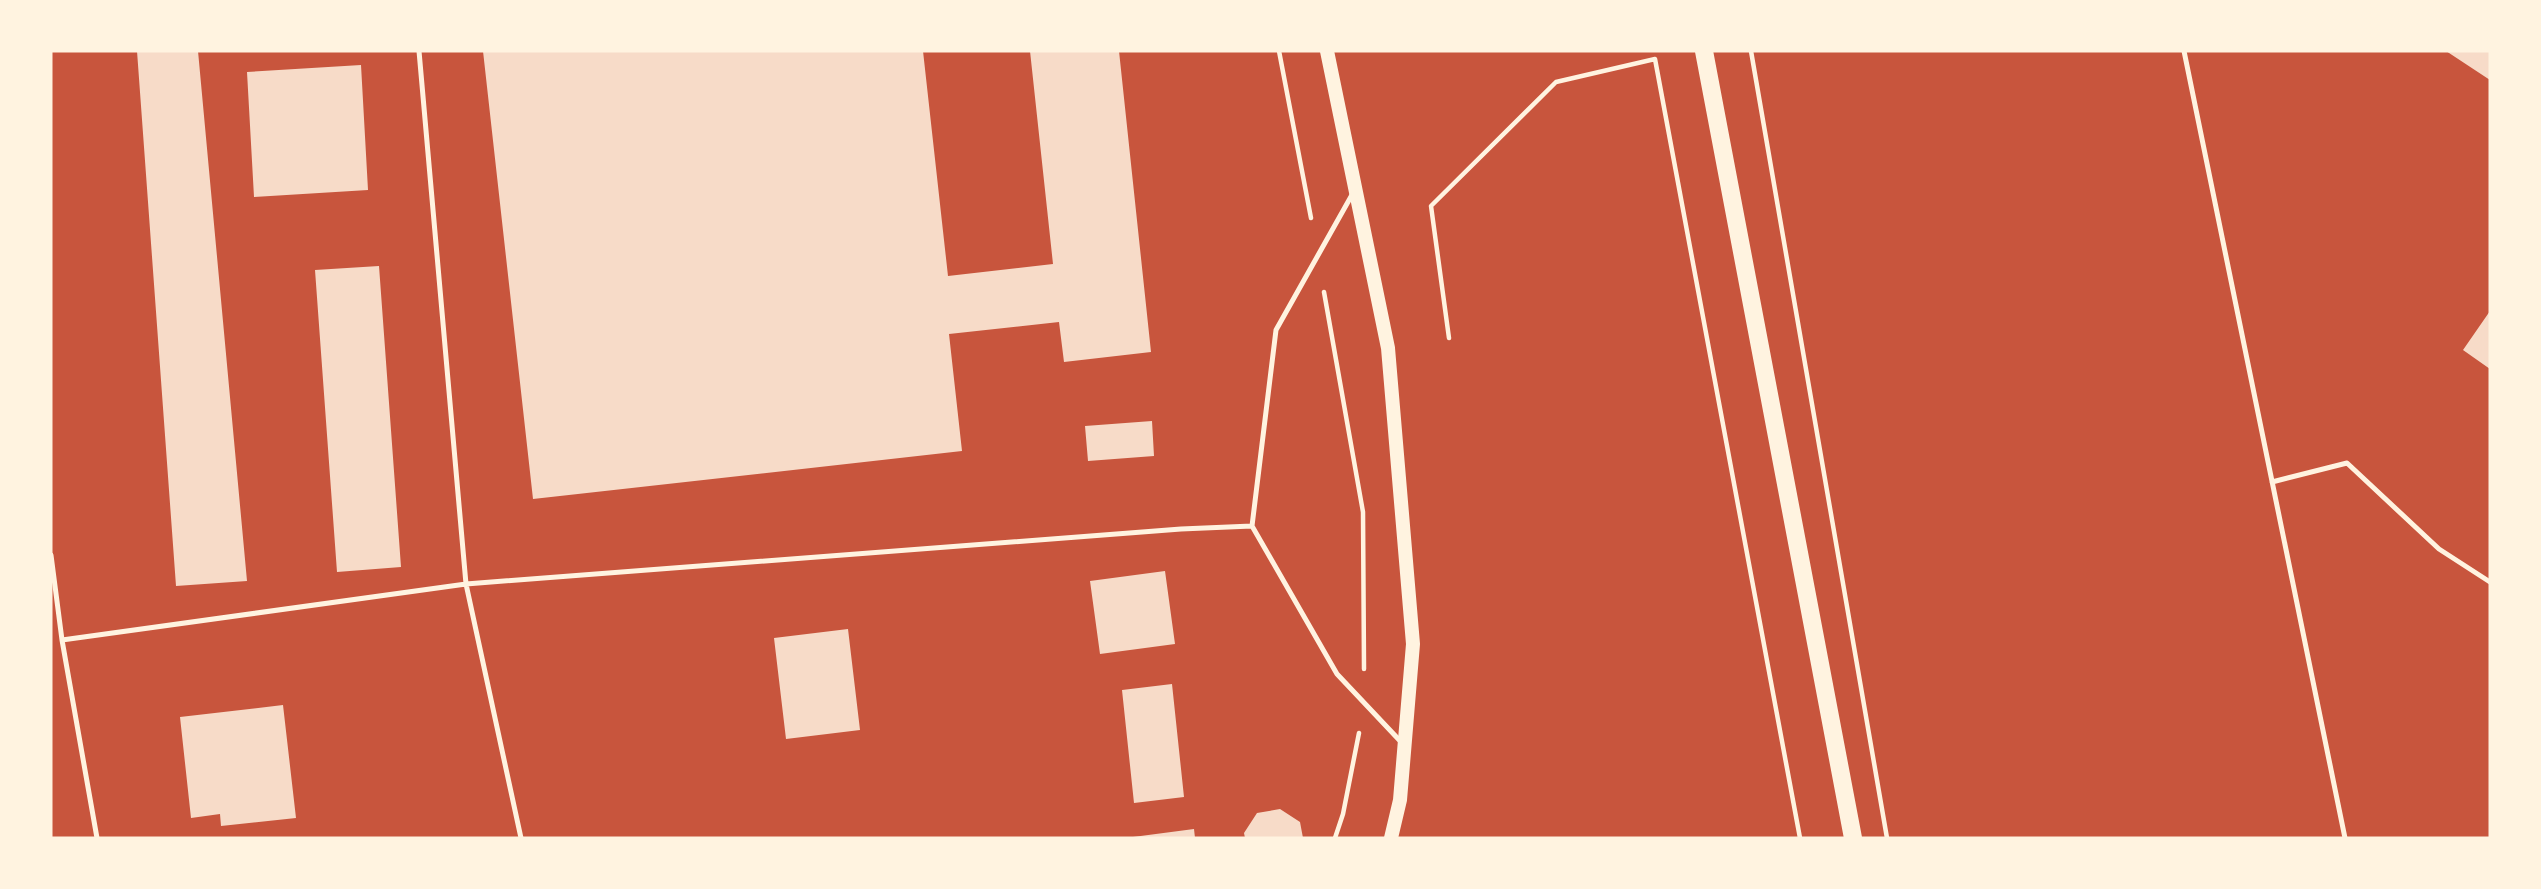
<svg xmlns="http://www.w3.org/2000/svg" width="2541" height="889" font-family="'Nunito Sans',sans-serif">
<style>
.building{fill:#f7dbc8}
.lines{fill:none;stroke-linecap:round;stroke-linejoin:round}
.path{stroke:#fff3e0;stroke-width:4.5}
.service{stroke:#fff3e0;stroke-width:5}
.secondary{stroke:#fff3e0;stroke-width:14}
.primary{stroke:#fff3e0;stroke-width:18}
</style>
<rect width="100%" height="100%" fill="#c8553d"/>
<path class="building" d="M137,51h61l49,530 -71,5z
M483,51h440l25,225 105,-12 -23,-213h89l32,301 -87,10 -5,-40 -110,12 13,117 -429,48z
M2446,51h44v29z
M361,65l7,125 -114,7 -7,-125z
M379,266l22,301 -64,5 -22,-302z
M2490,311v58l-27,-19z
M1152,421l2,35 -66,5 -3,-35z
M1165,571l10,73 -75,10 -10,-73z
M848,629l12,101 -74,9 -12,-101z
M1172,684l12,113 -50,6 -12,-113z
M283,705l13,113 -75,8 -1,-12 -29,4 -11,-101z
M1280,809l20,13 3,16h-58l-1,-5 13,-20z
M1194,829l1,9h-62v-1z"/>
<g class="lines">
<path class="path" d="M1279,51l32,167
M1751,51l136,787
M1324,292l39,220 1,157
M1449,338l-18,-132 125,-124 99,-23 145,779
M1335,838l8,-24 16,-81"/>
<path class="service" d="M419,51l47,533 55,254
M2184,51l161,787
M2272,482l75,-19 92,86 51,33
M1252,526l85,148 66,70
M51,555l11,85 35,198
M62,640l404,-56 715,-55 71,-3 24,-196 77,-137"/>
<path class="secondary" d="M1327,51l61,297 25,296 -13,156 -9,38"/>
<path class="primary" d="M1704,51l149,787"/>
</g>
<rect width="2541" height="889" fill="none" stroke="#fff3e0" stroke-width="105"/>
</svg>
